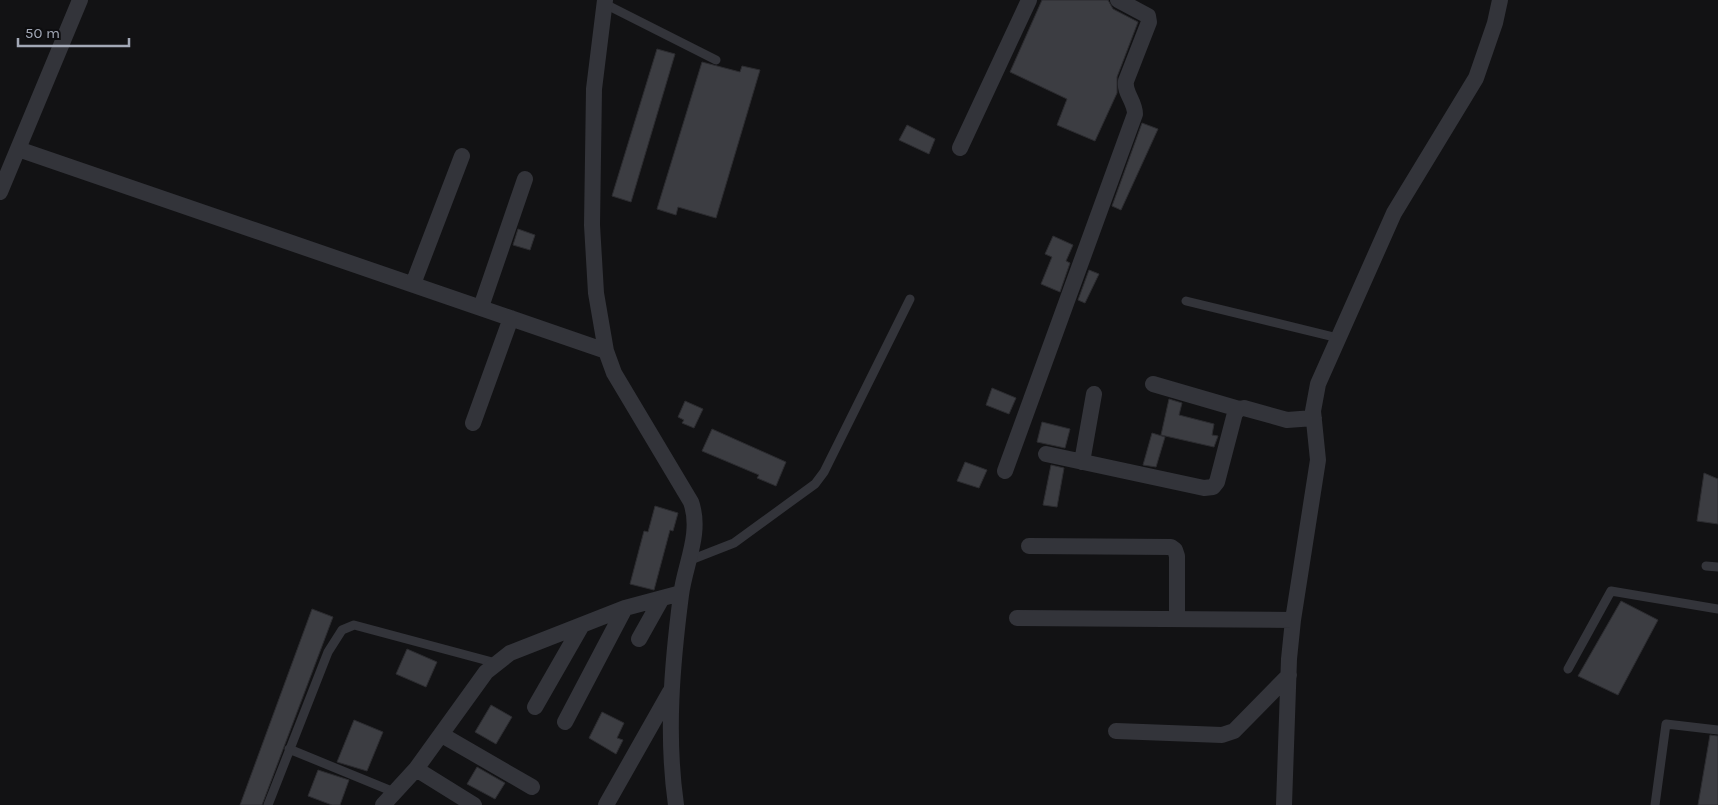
<svg xmlns="http://www.w3.org/2000/svg" width="1718" height="805" font-family="Karla,sans-serif">
<style>
.building{fill:#3c3d42;stroke:#2c2c30}
.lines{fill:none;stroke-linecap:round;stroke-linejoin:round}
.service{stroke:#33343a;stroke-width:9}
.minor{stroke:#33343a;stroke-width:16}
</style>
<rect width="100%" height="100%" fill="#121214"/>
<path class="building" d="M1042,0h66l5,9 25,13 -21,55v16l-22,48 -38,-16 10,-26 -57,-27z
M657,49l18,5 -44,148 -19,-6z
M702,62l38,10 2,-6 18,4 -44,148 -38,-11 -2,8 -19,-6z
M1142,123l16,6 -37,81 -9,-4z
M907,125l28,14 -6,15 -30,-14z
M518,229l17,6 -5,15 -17,-5z
M1053,236l20,9 -7,16 4,2 -10,29 -19,-8 11,-27 -7,-3z
M1089,270l10,4 -14,29 -7,-3z
M992,388l24,10 -7,16 -23,-9z
M1169,399l13,4 -3,12 35,9 -2,11 6,1 -4,11 -53,-12z
M685,401l18,8 -9,19 -12,-5 2,-3 -6,-3z
M1042,422l28,7 -5,19 -28,-6z
M712,429l74,33 -10,24 -19,-8 2,-3 -57,-24z
M1152,433l13,4 -9,30 -13,-2z
M965,462l22,8 -8,18 -22,-7z
M1051,465l13,3 -7,39 -14,-2z
M1704,473l14,6v45l-21,-3z
M655,506l23,7 -5,18 -3,-1 -16,60 -24,-6 14,-53 4,1z
M1621,601l37,19 -40,75 -40,-19z
M312,609l21,8 -71,188h-22z
M407,649l30,13 -11,25 -30,-13z
M491,705l21,12 -16,27 -21,-12z
M602,712l22,11 -7,15 6,2 -7,14 -27,-16z
M354,720l29,12 -16,39 -30,-9z
M1710,735l8,1v69h-20z
M477,767l28,16 -10,16 -28,-15z
M318,770l31,10 -9,25h-8l-24,-9z"/>
<g class="lines">
<path class="service" d="M605,4l111,56
M1186,301l152,37
M688,561l46,-18 81,-59 9,-12 86,-173
M1706,566l12,1
M1568,669l43,-78 107,18
M289,749l105,43
M268,805l60,-153 14,-22 12,-5 142,38
M1655,805l11,-81 52,6"/>
<path class="minor" d="M605,0l-11,89 -2,136 4,68 10,58 8,22 77,129c11,31 -6,62 -10,93 -9,70 -15,140 -5,210
M960,148l69,-148
M18,149l588,202
M0,192l80,-192
M413,284l49,-128
M481,307l44,-128
M1153,384l86,25
M473,423l38,-105
M1046,454l158,34 9,-1 4,-5 18,-69 4,-4 5,-1 43,12 27,-2
M1082,462l12,-68
M1005,471l130,-357c0,-13 -11,-21 -9,-33l23,-59 -1,-6 -30,-16
M1029,546l142,1 4,3 2,6v63
M1017,618l276,2
M639,639l23,-41
M535,707l47,-82
M565,722l60,-114
M1116,731l106,4 12,-4 55,-56
M442,735l90,52
M416,769l58,36
M383,805l33,-36 70,-97 24,-19 115,-45 56,-15
M606,805l64,-113
M1284,805l5,-146 4,-39 25,-160 -5,-49 5,-27 76,-171 82,-135 19,-55 5,-23"/>
</g>
<path d="M18 38v8h111v-8" fill="none" stroke="#a2a8b6" stroke-width="2.5"/>
<text x="25" y="38" font-size="15" fill="#a2a8b6" stroke="#0d0d0f" stroke-width="4" paint-order="stroke">50 m</text>
</svg>
